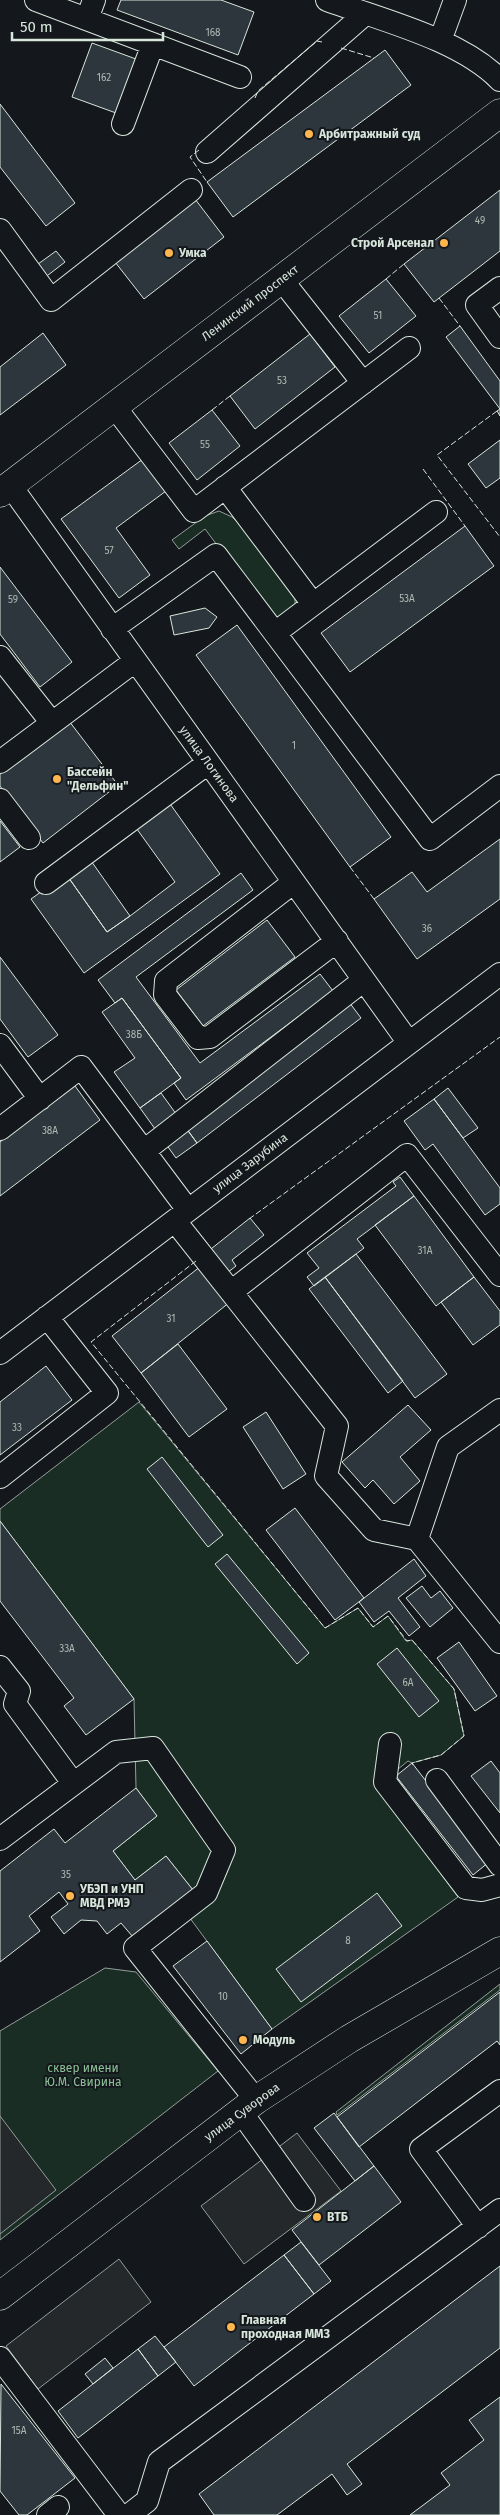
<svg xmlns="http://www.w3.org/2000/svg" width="500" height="2515" font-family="'Fira Sans',sans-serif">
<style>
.green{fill:#1a2d24;stroke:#939e99}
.parking{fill:#24282b;stroke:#939e99}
.building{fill:#2c363c;stroke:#d8e6dc}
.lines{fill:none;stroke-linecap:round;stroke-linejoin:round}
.minor-casing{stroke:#d8e6dc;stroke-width:24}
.major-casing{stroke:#d8e6dc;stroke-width:29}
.minor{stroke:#14181c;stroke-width:22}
.major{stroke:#14181c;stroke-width:28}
.fence{stroke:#d8e6dc;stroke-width:1;stroke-dasharray:6 2.5;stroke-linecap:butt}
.poi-dot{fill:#ffb74d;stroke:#14181c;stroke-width:2}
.labels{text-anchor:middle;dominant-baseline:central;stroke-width:4;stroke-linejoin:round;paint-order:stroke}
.number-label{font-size:10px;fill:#adbab4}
.poi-label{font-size:12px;font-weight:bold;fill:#d8e6dc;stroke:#14181c;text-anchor:start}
.street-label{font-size:12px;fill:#d8e6dc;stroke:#14181c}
.park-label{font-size:12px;fill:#8ac095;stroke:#14181c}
</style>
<rect width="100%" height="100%" fill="#14181c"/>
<path class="green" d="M219,511l13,6 12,11 51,63v15l-21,15 -69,-92 -26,20 -7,-9 33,-24z
M139,1402l186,226 33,-20 15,19 15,-11 18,25 6,-1 42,49 10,47 -23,19 -29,8 -4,-2 -32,26 82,110 -186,132 -94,-127 15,-12 -27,-34 -31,24 -22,-29 44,-35 -21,-28 -2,-89 -134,-178v-12z
M105,1968l31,4 82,99 -218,169v-209z
M500,1984v6l-163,125 -1,-3z"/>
<path class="parking" d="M0,2116l56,74 -56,44z
M297,2133l44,58 -97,73 -43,-58z
M119,2259l32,43 -113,87 -32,-43z"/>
<path class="building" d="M121,0h100l33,12 -16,43 -121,-45z
M92,43l44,16 -20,54 -44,-16z
M385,50l26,35 -178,132 -26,-35z
M0,104l75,99 -29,23 -46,-59z
M500,190v61l-66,51 -30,-38z
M195,199l29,38 -80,62 -29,-37z
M56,251l9,11 -22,17 -9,-12z
M386,279l30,37 -47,37 -30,-37z
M460,326l40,55v35l-3,-5 3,-2 -54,-72z
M43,333l23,32 -66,50v-48z
M310,334l25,33 -80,62 -25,-33z
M212,410l28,36 -43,34 -28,-37z
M500,440v38l-14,10 -18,-24z
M143,459l23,32 -50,37 34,47 -31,23 -58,-79z
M465,526l29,40 -144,106 -29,-39z
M0,567l72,95 -32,25 -40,-53z
M205,608l12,9 -8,11 -35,7 -4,-19z
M237,625l154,212 -41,30 -154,-212z
M69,721l49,64 -75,58 -43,-57v-12z
M168,801l52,73 -136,99 -53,-74 35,-25 41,58 23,-16 45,-34 -41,-57z
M0,821l20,26 -20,15z
M500,839v60l-83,60 -43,-60 38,-27 15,20z
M89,858l41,58 -23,16 -41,-58z
M241,873l12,17 -117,87 64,86 120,-89 13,17 -147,109 -12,-17 7,-5 -59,-80 -7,5 -17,-23z
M267,920l28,37 -92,69 -27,-36z
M0,957l58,78 -30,22 -28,-38z
M122,998l59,80 -41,30 -26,-36 21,-14 -33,-46z
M349,1002l12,16 -164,125 -12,-16z
M75,1086l25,34 -100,76v-54z
M448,1088l30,40 -15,10 -29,-39z
M161,1093l36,50 -21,15 -36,-50z
M434,1099l66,89v16l-15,11 -52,-71 -8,6 -21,-29z
M400,1177l14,19 -57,43 7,9 -50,38 -7,-9 12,-9 -12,-15 89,-67 -3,-4z
M414,1196l60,81 -38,29 -61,-81z
M250,1218l14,17 -32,25 4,6 -22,17 -17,-23z
M356,1254l91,120 -32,24 -90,-121z
M201,1266l29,36 -89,71 -29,-37z
M325,1277l78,104 -15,12 -79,-104z
M474,1277l26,34v14l-27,20 -32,-43z
M178,1344l49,65 -38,28 -48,-64z
M46,1366l26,34 -72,55v-53z
M408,1405l23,25 -31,27 20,24 -26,23 -21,-24 -8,8 -23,-26z
M266,1412l40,62 -23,15 -40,-62z
M162,1457l61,78 -15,12 -61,-78z
M295,1508l69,90 -29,22 -69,-90z
M0,1521l134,178 -48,36 -22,-29 10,-8 -74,-97z
M227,1554l82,99 -12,11 -82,-100z
M414,1559l12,17 -28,22 22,29 -11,9 -20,-25 -15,11 -15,-20z
M422,1586l9,12 9,-7 13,17 -23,19 -24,-29z
M459,1642l38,54 -22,15 -38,-53z
M397,1648l42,53 -20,16 -42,-53z
M491,1761l9,12v40l-29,-37z
M412,1763l77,99 -16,13 -77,-99z
M136,1788l21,28 -44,35 22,29 31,-24 27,34 -60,47 -12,-14 -14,11 -10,-13 -16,-1 -17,14 -13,-17 17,-13 -9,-12 -30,24 11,15 -40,31v-91l54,-42 11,14z
M377,1893l25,33 -101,76 -25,-33z
M207,1941l65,88 -31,25 -68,-88z
M500,1992v53l-3,-4 -138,106 -22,-30z
M334,2113l40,53 -19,15 -41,-53z
M374,2166l27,36 -82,63 -27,-35z
M301,2242l30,39 -17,13 -30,-39z
M284,2255l30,39 -120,92 -30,-39z
M500,2266v82l-153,116 15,20 -15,11 -15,-21 -55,41h-63l-15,-21z
M155,2336l21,26 -18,14 -20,-27z
M138,2349l20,27 -80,62 -20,-27z
M105,2358l8,10 -20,16 -8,-10z
M1,2384l74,94 -48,37h-8l-19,-24z
M500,2397v118h-90l40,-30 -9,-12 43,-33 -15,-20z"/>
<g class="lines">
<defs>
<path id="minor" d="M36,0l204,77
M327,0c54,20 133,39 173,80
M87,19l7,-19
M440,41l15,-41
M123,124l30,-80
M207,152l158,-138
M0,230l51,70 140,-110
M281,279l82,104
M500,288l-23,17 23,32
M114,406l80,105 215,-163
M10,485l399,558
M225,487l88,117
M112,629l104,-74 214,284 70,-53
M275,633l161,-121
M0,657l52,66
M0,762l135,-101
M0,800l29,38
M294,882l-128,99 -1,14 33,43 12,-1 127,-96
M46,883l162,-120
M0,1045l40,54
M0,1129l81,-62 107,143
M144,1151l220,-171
M175,1221l162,205 -11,50 48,54 43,9 83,103
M231,1292l176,-137 93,120
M0,1353l500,-379
M0,1477l107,-84 -60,-76
M417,1539l31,-92 52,-37
M0,1667l19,24 -4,13 58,79
M390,1744l-5,38 81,106 16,2 18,-5
M437,1780l63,85
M0,1839l116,-87 37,-4 71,102 -18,43 -71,55 121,152
M241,2112l63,88
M478,2227l-57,-78 79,-58
M0,2358l119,157
M48,2515l10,-8
M129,2515l18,-14 12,-39 341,-252"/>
<path id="major" d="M0,493l500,-380
M0,2296l256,-196 93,-61 151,-88"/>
</defs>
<use href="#minor" class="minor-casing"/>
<use href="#major" class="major-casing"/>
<use href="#minor" class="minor"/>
<use href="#major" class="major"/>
<path class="fence" d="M341,48l33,10
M255,98l3,-7 59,-50 5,1
M199,150l-9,7 17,25
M386,279l18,-15
M439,298l21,28
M212,410l18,-14
M497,411l-60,44 63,82
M423,469l42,57
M350,867l24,32
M249,1219l251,-182
M196,1261l-105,81 234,286 33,-20 15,19 15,-11 19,25 5,-1 42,49 10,47 -23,19 -29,8 1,2"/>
</g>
<g class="poi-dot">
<circle cx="309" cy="134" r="5"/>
<circle cx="444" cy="243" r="5"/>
<circle cx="169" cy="253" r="5"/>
<circle cx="57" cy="779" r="5"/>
<circle cx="70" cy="1896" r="5"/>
<circle cx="243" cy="2040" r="5"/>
<circle cx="317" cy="2217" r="5"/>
<circle cx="231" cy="2327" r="5"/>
</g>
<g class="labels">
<g class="number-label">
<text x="213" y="33">168</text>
<text x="104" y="78">162</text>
<text x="480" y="221">49</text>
<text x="378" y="316">51</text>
<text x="282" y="381">53</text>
<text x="205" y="445">55</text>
<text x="109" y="551">57</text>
<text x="407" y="599">53А</text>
<text x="13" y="600">59</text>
<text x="294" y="746">1</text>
<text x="427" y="929">36</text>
<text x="134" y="1035">38Б</text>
<text x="50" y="1131">38А</text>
<text x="425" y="1251">31А</text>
<text x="171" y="1319">31</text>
<text x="17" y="1428">33</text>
<text x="67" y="1649">33А</text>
<text x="408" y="1683">6А</text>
<text x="66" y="1875">35</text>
<text x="348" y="1941">8</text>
<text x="223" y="1997">10</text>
<text x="19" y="2431">15А</text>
</g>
<g class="poi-label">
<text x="319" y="134">Арбитражный суд</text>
<text x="434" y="243" text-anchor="end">Строй Арсенал</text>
<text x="179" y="253">Умка</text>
<text x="67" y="772">Бассейн<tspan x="67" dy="14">"Дельфин"</tspan></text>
<text x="80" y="1889">УБЭП и УНП<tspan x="80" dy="14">МВД РМЭ</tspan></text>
<text x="253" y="2040">Модуль</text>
<text x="327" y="2217">ВТБ</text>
<text x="241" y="2320">Главная<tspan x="241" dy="14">проходная ММЗ</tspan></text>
</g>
<g class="street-label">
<text transform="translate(250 303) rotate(-37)">Ленинский проспект</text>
<text transform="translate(209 764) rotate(54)">улица Логинова</text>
<text transform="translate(250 1163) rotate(-37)">улица Зарубина</text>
<text transform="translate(242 2112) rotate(-36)">улица Суворова</text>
</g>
<g class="park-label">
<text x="83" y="2068">сквер имени<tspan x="83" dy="14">Ю.М. Свирина</tspan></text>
</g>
</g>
<path d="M12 32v8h151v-8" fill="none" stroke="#d8e6dc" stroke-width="2.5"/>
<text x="20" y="32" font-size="15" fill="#d8e6dc" stroke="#14181c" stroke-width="4" paint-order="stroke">50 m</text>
</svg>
